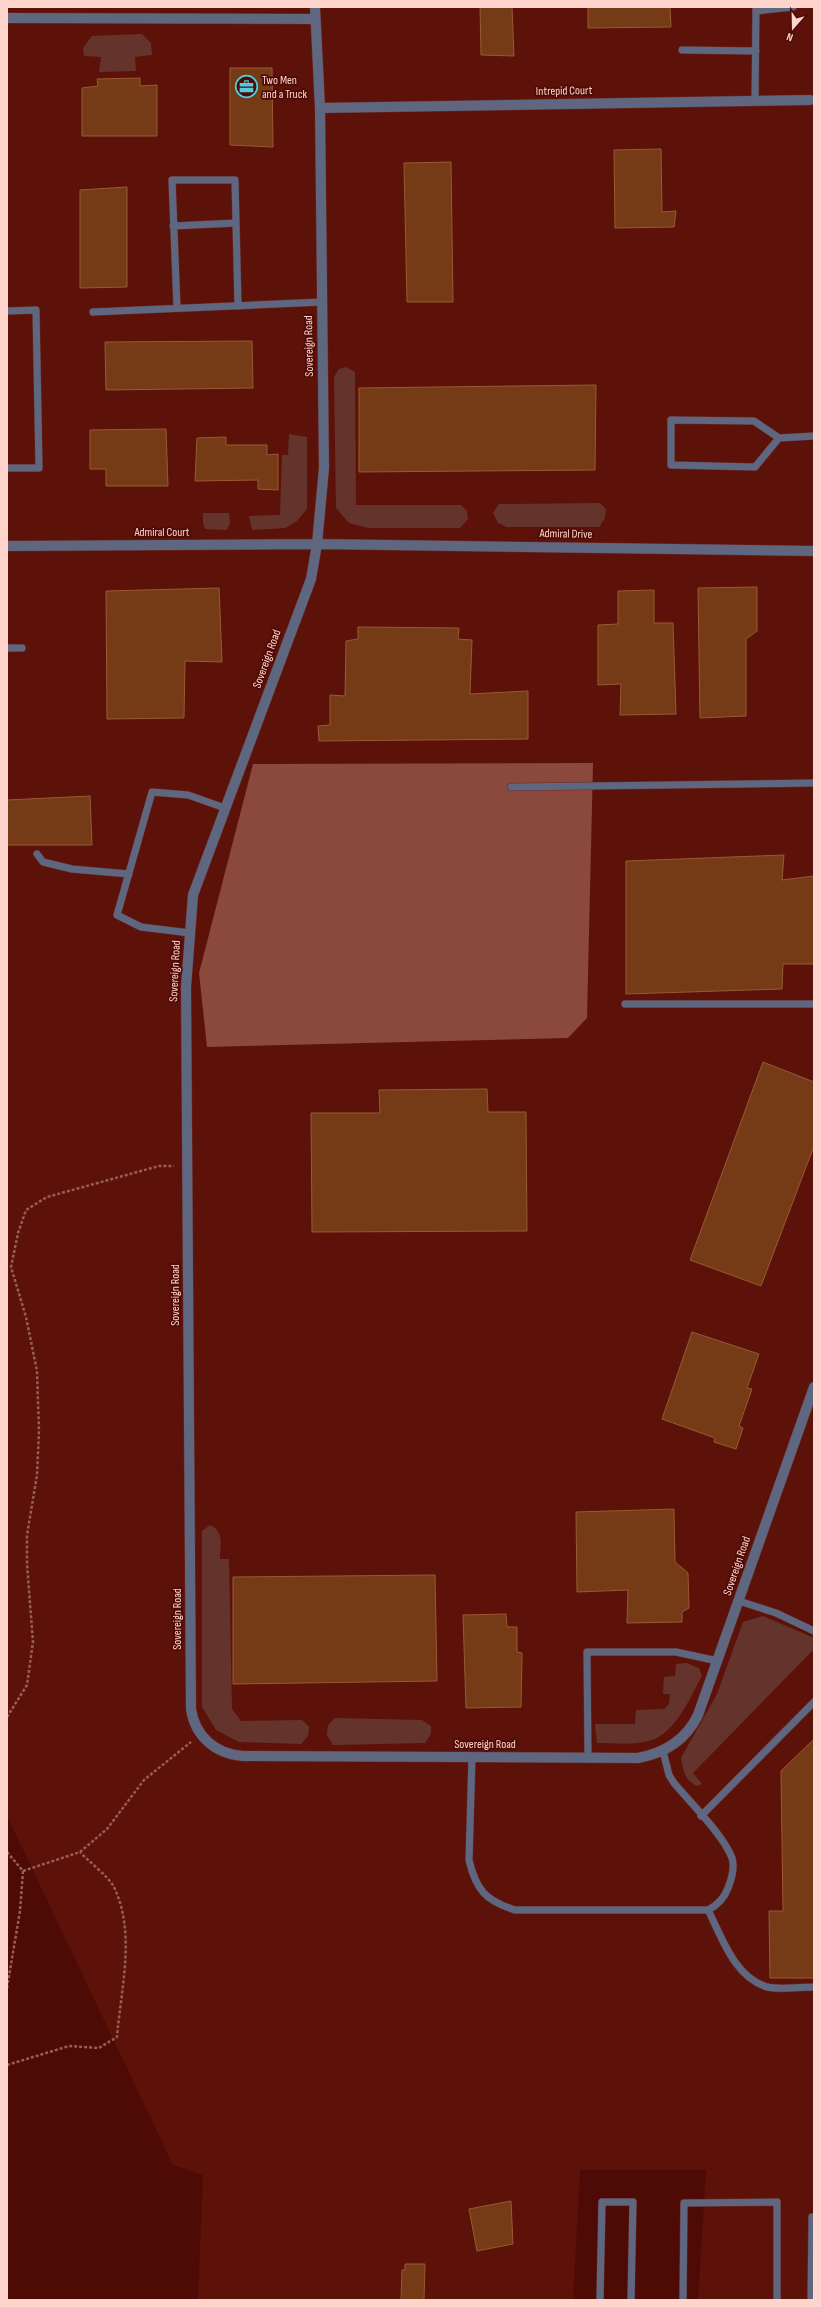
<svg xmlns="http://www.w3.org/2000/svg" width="821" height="2307" font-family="'Sofia Sans Condensed',sans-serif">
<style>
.built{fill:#5c1209}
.green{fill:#64342c}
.forest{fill:#8b483d}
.building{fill:#743b16;stroke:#995a34}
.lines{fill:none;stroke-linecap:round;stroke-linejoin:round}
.service-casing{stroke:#6a2b25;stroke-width:8}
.minor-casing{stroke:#6a2b25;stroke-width:11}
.path{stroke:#975e57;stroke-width:2.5;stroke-dasharray:3 2;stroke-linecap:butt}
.service{stroke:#5e6680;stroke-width:7}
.minor{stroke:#5e6680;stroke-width:10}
.labels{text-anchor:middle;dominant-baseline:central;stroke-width:3.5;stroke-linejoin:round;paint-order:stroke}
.poi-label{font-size:12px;fill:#ffd4cc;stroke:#4e0b05;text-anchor:start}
.street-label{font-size:12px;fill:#ffd4cc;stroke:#4e0b05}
</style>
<rect width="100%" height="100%" fill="#4e0b05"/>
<path class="built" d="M7,7h807v2293h-116l8,-130h-126l-7,130h-375l5,-125 -30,-10 -166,-349z"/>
<path class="green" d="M142,34l9,9 1,12 -17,2 1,14 -37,1 2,-15 -17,-1 -1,-8 9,-12z
M346,367l9,5 1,133h105l6,6 1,8 -8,9h-92l-19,-5 -13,-15 -2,-131 5,-8z
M289,434l18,3v72l-10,12 -12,7 -33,2 -3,-14 31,-1 2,-60h6z
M600,503l6,6 -1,9 -6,9h-92l-9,-4 -5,-10 6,-9z
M203,513h26l1,10 -3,7 -22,-1 -2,-6z
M210,1525c15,7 10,20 10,34h9l3,150 9,12 61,-1 7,7 -1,9 -7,8 -62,-2 -23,-12 -14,-23v-176z
M763,1616l51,22v11l-121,124 9,11 -6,2 -8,-6 -4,-8 -3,-14 36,-64 26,-72z
M686,1663l13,5 3,8c-13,23 -28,62 -58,66 -15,3 -31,1 -47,1l-2,-19h40l1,-14 28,-1 5,-5 1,-10h-7l1,-17 11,-1 1,-12z
M335,1718l87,2 9,6v8l-6,9 -92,2 -6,-10 1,-10z"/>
<path class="forest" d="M593,763l-6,255 -19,20 -361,9 -8,-74 54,-209z"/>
<path class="building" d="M480,7h32l2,49 -33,-1z
M588,7h82l1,20 -83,1z
M230,68h42l1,79 -43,-2z
M140,78v8l17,-1v51h-75v-48l16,-2 -1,-7z
M661,149l1,63 14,-1 -2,16 -59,1 -1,-78z
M451,162l2,140h-46l-3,-139z
M127,187v100l-47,1v-98z
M252,341l1,47 -147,2 -1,-48z
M596,385l-1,85 -236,2v-84z
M166,429l2,57h-62v-17h-16v-39z
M226,437v8h41v10l11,-1v36l-20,-1v-9l-63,1 2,-43z
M757,587v44l-11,8v77l-46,2 -2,-130z
M219,588l3,74 -37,-1 -1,57 -77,1 -1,-128z
M654,590v33h19l3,91 -56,1 1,-31 -23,1v-60l20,-1v-33z
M358,627l101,1 -1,11 14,1 -2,54 58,-3v48l-209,2 -1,-15 12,-1v-30l15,1 1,-55 12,-2z
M90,796l2,49h-85v-45z
M784,855l-2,25 32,-4v88h-31l-1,25 -156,5v-133z
M763,1062l51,20v64l-53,140 -71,-26z
M487,1089l1,23h38l1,119 -215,1 -1,-119h69l-1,-23z
M692,1332l67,22 -12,34 5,1 -13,37 4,2 -7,21 -22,-7 1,-4 -53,-19z
M674,1509l1,53 13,11 1,35 -7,4v10l-55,1 1,-33 -51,2 -1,-80z
M435,1575l2,106 -204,3v-107z
M506,1614l1,13h10v25l5,1 -1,54 -55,1 -3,-93z
M814,1739v239h-44l-1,-67h14l-2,-140z
M511,2201l2,43 -36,7 -8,-42z
M405,2264h20l-1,36h-23l1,-30h3z"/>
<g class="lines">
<defs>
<path id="service" d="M756,11l37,-4
M682,50l74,1
M755,101l1,-94
M173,226l63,-3
M177,308l-5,-128h63l3,126
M7,311l29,-1 3,158h-32
M93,312l229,-10
M779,438l-24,29 -84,-2v-45l83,1 25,17 35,-2
M7,648h15
M511,787l303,-4
M37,854l6,8 29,7 57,5
M190,933l-49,-6 -24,-12 35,-123 36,3 37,13
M625,1004h189
M739,1601l37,12 38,18
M472,1757l-3,103c7,30 17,41 46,50h193c10,-5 16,-11 20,-22 4,-10 7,-20 4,-30 -8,-22 -42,-56 -58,-75l-5,-8 -6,-24
M588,1757l-1,-105h89l42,9
M701,1816l113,-114
M708,1910c14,27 26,67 59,77 12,3 34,0 47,0
M600,2300l2,-98h31l-2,98
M683,2300l1,-97 93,-1v98
M811,2300l1,-83h2"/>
<path id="minor" d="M315,7l5,101 4,360 -7,76 -6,35 -118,316 -7,92 5,722c4,27 24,45 52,47l395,2c27,-5 48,-18 60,-43l116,-328
M7,18l308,1
M320,108l490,-8
M7,546l310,-2 497,7"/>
</defs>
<use href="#service" class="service-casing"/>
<use href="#minor" class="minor-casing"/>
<path class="path" d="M7,1717l20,-32 6,-43 -6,-78v-29l10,-60 2,-44 -2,-60 -11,-54 -15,-50 7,-34 8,-23 21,-13 112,-31h15
M7,1852l16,19 -3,40 -13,77
M23,1871l57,-19 27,-23 37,-49 47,-38
M7,2065l62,-19 30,2 18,-11c4,-49 19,-104 -3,-150 -5,-10 -26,-26 -34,-35"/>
<use href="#service" class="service"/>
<use href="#minor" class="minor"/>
</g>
<defs>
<symbol id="office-ring" viewBox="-11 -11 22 22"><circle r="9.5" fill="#4e0b05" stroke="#54cade" stroke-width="1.5"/><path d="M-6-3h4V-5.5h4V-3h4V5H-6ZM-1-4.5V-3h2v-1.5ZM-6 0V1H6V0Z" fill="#54cade"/></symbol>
</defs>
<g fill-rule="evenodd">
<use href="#office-ring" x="234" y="74" width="25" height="25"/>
</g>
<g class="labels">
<g class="poi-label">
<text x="262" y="80">Two Men<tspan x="262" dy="14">and a Truck</tspan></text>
</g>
<g class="street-label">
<text transform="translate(564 91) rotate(-1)">Intrepid Court</text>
<text transform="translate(309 346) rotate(-91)">Sovereign Road</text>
<text x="162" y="532">Admiral Court</text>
<text transform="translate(566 534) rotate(1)">Admiral Drive</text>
<text transform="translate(267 659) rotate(-70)">Sovereign Road</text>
<text transform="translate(175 971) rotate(-87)">Sovereign Road</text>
<text transform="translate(175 1295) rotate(-90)">Sovereign Road</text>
<text transform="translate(737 1566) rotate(-71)">Sovereign Road</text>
<text transform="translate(177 1619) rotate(-90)">Sovereign Road</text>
<text x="485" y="1744">Sovereign Road</text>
</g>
</g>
<rect width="821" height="2307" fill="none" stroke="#ffd4cc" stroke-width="16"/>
<g transform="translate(793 28) rotate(200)" stroke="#4e0b05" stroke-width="3" paint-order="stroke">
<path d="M0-3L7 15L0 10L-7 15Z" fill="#ffd4cc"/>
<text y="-6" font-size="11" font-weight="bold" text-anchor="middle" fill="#ffd4cc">N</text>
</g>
</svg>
